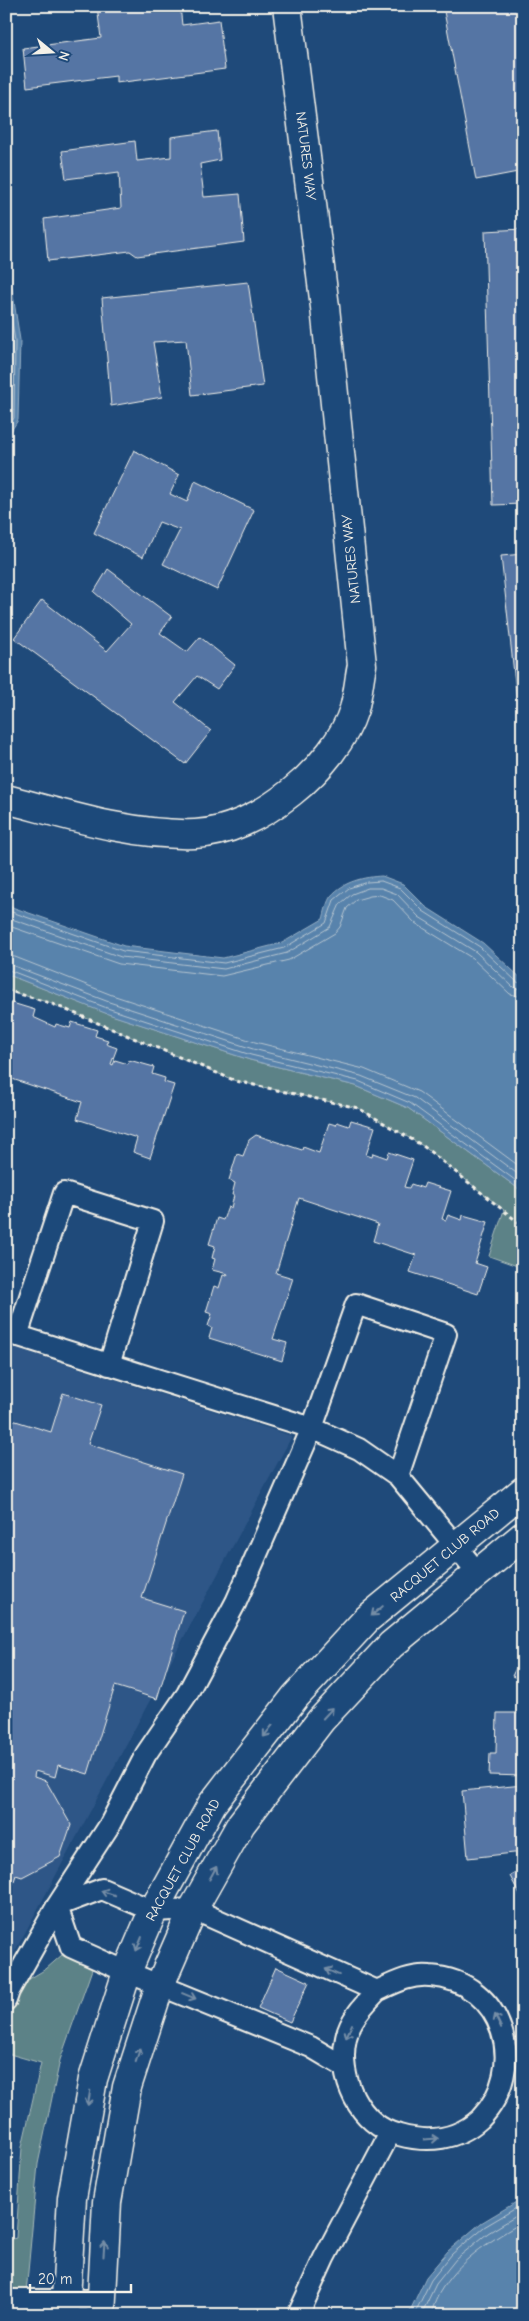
<svg xmlns="http://www.w3.org/2000/svg" width="529" height="2321" font-family="'Comic Neue',sans-serif">
<style>
.built{fill:#2f5787}
.green{fill:#5c8287;stroke:#a8bab8}
.water{fill:#5883ac;stroke:#96afc4}
.lines{fill:none;stroke-linecap:round;stroke-linejoin:round}
.shore{stroke:#b6c5d0;stroke-width:1}
.building{fill:#5474a4;stroke:#f4f1e8}
.service-casing{stroke:#f4f1e8;stroke-width:24}
.minor-casing{stroke:#f4f1e8;stroke-width:31}
.tertiary-casing{stroke:#f4f1e8;stroke-width:31}
.path{stroke:#f4f1e8;stroke-width:3;stroke-dasharray:4 4;stroke-linecap:butt}
.service{stroke:#1f4a7a;stroke-width:20}
.minor{stroke:#1f4a7a;stroke-width:28}
.tertiary{stroke:#1f4a7a;stroke-width:28}
.oneway{stroke:#748da6}
.labels{text-anchor:middle;dominant-baseline:central;stroke-width:4;stroke-linejoin:round;paint-order:stroke}
.street-label{font-size:14px;fill:#f4f1e8;stroke:#1f4a7a}
</style>
<rect width="100%" height="100%" fill="#1f4a7a"/>
<filter id="ink" filterUnits="userSpaceOnUse"><feTurbulence type="fractalNoise" baseFrequency=".02" numOctaves="2"/><feDisplacementMap in="SourceGraphic" scale="10" xChannelSelector="R" yChannelSelector="G"/><feConvolveMatrix kernelMatrix="1 2 1 2 8 2 1 2 1" color-interpolation-filters="sRGB"/></filter>
<g filter="url(#ink)">
<path class="built" d="M6,1345l286,91 -286,532z"/>
<path class="green" d="M6,974l100,39 144,47 106,26 52,22 115,84v76l-34,-12 15,-46 -81,-64 -65,-38 -122,-27 -186,-78 -44,-13z
M71,1947l25,11 -36,102 -22,104 -14,151h-18v-74l10,-3 6,-91 19,-84 -35,-10v-53l3,-9 37,-22z"/>
<path class="water" d="M6,250l14,90 -2,80 -12,19z
M382,876l21,8 23,23 57,36 40,37v212l-115,-84 -52,-22 -106,-26 -145,-47 -99,-39v-69l118,41 99,12 59,-15 41,-24c2,-7 4,-18 8,-23 13,-15 33,-19 51,-20z
M523,2198v117h-115l18,-38 22,-26 33,-28z"/>
<g class="lines">
<path class="shore" d="M6,283l9,58 -1,77 -8,12
M6,323l3,18 -3,77
M6,910l117,41 101,12 60,-15 42,-25 8,-23 15,-12 18,-6 14,-1 19,7 23,23 57,36 37,35 6,2
M6,917l115,40 103,12 63,-16 43,-26 10,-23 12,-10 16,-6h13l16,6 22,23 57,35 37,35 10,3
M6,925l113,39 103,12 67,-16 46,-27 5,-6 7,-19 9,-8 14,-4 10,-1 13,5 22,23 57,35 38,36 13,3
M6,956l9,1 97,38 143,47 109,27 55,23 104,77
M6,963l103,39 144,47 108,27 54,22 108,80
M6,969l101,39 144,47 107,26 52,22 113,83
M414,2315l17,-35 21,-26 32,-27 39,-23
M421,2315l15,-31 20,-25 32,-26 35,-21
M430,2315c4,-9 7,-20 13,-28 20,-30 50,-48 80,-65"/>
</g>
<path class="building" d="M97,6h83l2,19 37,-5 6,49 -109,14v-7l-89,11 -4,-39 78,-10z
M443,6h80v165l-47,9z
M217,131l3,29 -20,4 4,33 36,-3 4,48 -107,14 -7,-5 -82,10 -4,-42 77,-11 -2,-36 -53,7 -4,-28 73,-10 2,20 34,-4v-20z
M523,229v275l-30,1 -8,-274z
M248,282l15,104 -71,9 -6,-55 -33,2 9,55 -51,9 -9,-108z
M134,450l45,25 -9,19 17,8 8,-21 59,29 -37,80 -54,-26 17,-34 -21,-8 -16,35 -49,-24z
M523,554v201l-22,-199z
M108,569l64,48 -12,16 27,19 13,-15 35,28 -18,24 -20,-13 -22,26 36,29 -26,33 -171,-126 28,-38 65,51 24,-27 -37,-32z
M9,1002l26,8 -2,7 22,10 1,-3 14,4 2,-6 25,8 -2,6 13,4 -2,4 11,4 -6,16 2,1 2,-5 13,4 1,-4 25,7 -2,7 13,4 -1,4 10,3 -24,73 -17,-6 4,-14 -60,-19 5,-17 -73,-24 -3,8v-78z
M351,1120l24,7 -9,28 6,2 1,-4 14,5 2,-6 24,8 -9,27 5,1 2,-4 12,4 2,-5 26,8 -9,28 4,1 2,-5 14,5 1,-5 25,7 -13,41 12,4 -9,27 -68,-22 6,-17 -43,-14 5,-17 -79,-26 -23,75 17,5 -20,61 14,4 -5,18 -73,-23 3,-10 -4,-2 4,-12 -6,-2 8,-26 5,2 4,-13 4,1 1,-2 -16,-4 3,-11 -3,-1 3,-12 -6,-2 8,-26 6,2 5,-13 3,1 3,-13h-2l3,-12 -6,-3 8,-26 6,2 6,-16 7,-5 46,15 1,-3 16,6 10,-30 7,2 1,-3 12,4z
M63,1393l38,12 -13,39 94,30 -40,124 42,13 -27,88 -42,-13 -27,88 -30,-9 -3,12 -20,-6 -1,6 12,4 25,44 -11,32 -38,20 -6,-2 -8,24h-2v-481l45,14z
M523,1654v27l-11,-5z
M497,1713h26v63l-34,-1 1,-22h6z
M523,1785v67l-55,6 -6,-67z
M523,1869v32l-13,-25z
M276,1967l33,15 -19,40 -32,-14z"/>
<g class="lines">
<defs>
<path id="service" d="M6,1332l306,96 47,21 39,27 80,97
M17,1336l47,-143 89,28 -44,144
M6,2000l3,-9 48,-85 52,-80 37,-72 41,-60 49,-92 76,-174 44,-124 90,30 -48,142
M343,2066l-32,-19 -184,-75 -56,-25 -14,-41 45,-17 51,22 40,-2 184,82c17,-8 34,-17 53,-15 75,5 99,93 50,143 -23,21 -52,24 -81,16 -40,-10 -62,-58 -53,-97 4,-19 18,-33 31,-47
M6,2300h94
M298,2315l26,-57 66,-125"/>
<path id="minor" d="M6,799c62,16 125,37 189,35 62,-2 141,-67 159,-125 4,-14 5,-30 8,-44l-37,-358 -38,-301"/>
<path id="tertiary" d="M65,2315l7,-117 21,-119 34,-107 26,-61 59,-107 83,-107 72,-78 156,-128
M101,2315l6,-113 20,-115 33,-102 33,-76 48,-85 80,-104 70,-75 132,-109"/>
</defs>
<use href="#service" class="service-casing"/>
<use href="#minor" class="minor-casing"/>
<use href="#tertiary" class="tertiary-casing"/>
<path class="path" d="M6,990l44,13 186,78 122,27 65,38 100,80"/>
<use href="#service" class="service"/>
<use href="#minor" class="minor"/>
<use href="#tertiary" class="tertiary"/>
</g>
<defs><path id="oneway-shaft" d="M-6 0H5M1.5-3L5.5 0L1.5 3" fill="none" stroke-width="1.6" stroke-linecap="round" stroke-linejoin="round" transform="scale(1.25)"/></defs>
<g class="oneway">
<use href="#oneway-shaft" transform="translate(377 1611) rotate(140)"/>
<use href="#oneway-shaft" transform="translate(328 1713) rotate(-47)"/>
<use href="#oneway-shaft" transform="translate(268 1731) rotate(128)"/>
<use href="#oneway-shaft" transform="translate(213 1873) rotate(-61)"/>
<use href="#oneway-shaft" transform="translate(108 1893) rotate(-162)"/>
<use href="#oneway-shaft" transform="translate(139 1944) rotate(113)"/>
<use href="#oneway-shaft" transform="translate(332 1972) rotate(-156)"/>
<use href="#oneway-shaft" transform="translate(189 1996) rotate(22)"/>
<use href="#oneway-shaft" transform="translate(498 2021) rotate(-115)"/>
<use href="#oneway-shaft" transform="translate(349 2031) rotate(114)"/>
<use href="#oneway-shaft" transform="translate(138 2055) rotate(-72)"/>
<use href="#oneway-shaft" transform="translate(89 2098) rotate(100)"/>
<use href="#oneway-shaft" transform="translate(431 2139) rotate(-4)"/>
<use href="#oneway-shaft" transform="translate(104 2249) rotate(-86)"/>
</g>
</g>
<g class="labels">
<g class="street-label">
<text transform="translate(306 156) rotate(83)">NATURES WAY</text>
<text transform="translate(351 559) rotate(-96)">NATURES WAY</text>
<text transform="translate(445 1555) rotate(-40)">RACQUET CLUB ROAD</text>
<text transform="translate(183 1860) rotate(-61)">RACQUET CLUB ROAD</text>
</g>
</g>
<rect width="529" height="2321" fill="none" stroke="#1f4a7a" stroke-width="25"/>
<rect x="12" y="12" width="504" height="2296" fill="none" stroke="#f4f1e8" stroke-width="2" filter="url(#ink)"/>
<g transform="translate(52 52) rotate(108)" stroke="#1f4a7a" stroke-width="4" paint-order="stroke">
<path d="M0-4L9 19L0 12L-9 19Z" fill="#f4f1e8"/>
<text y="-8" font-size="14" font-weight="bold" text-anchor="middle" fill="#f4f1e8">N</text>
</g>
<path d="M30 2284v8h101v-8" fill="none" stroke="#f4f1e8" stroke-width="2.5"/>
<text x="38" y="2284" font-size="15" fill="#f4f1e8" stroke="#1f4a7a" stroke-width="4" paint-order="stroke">20 m</text>
</svg>
